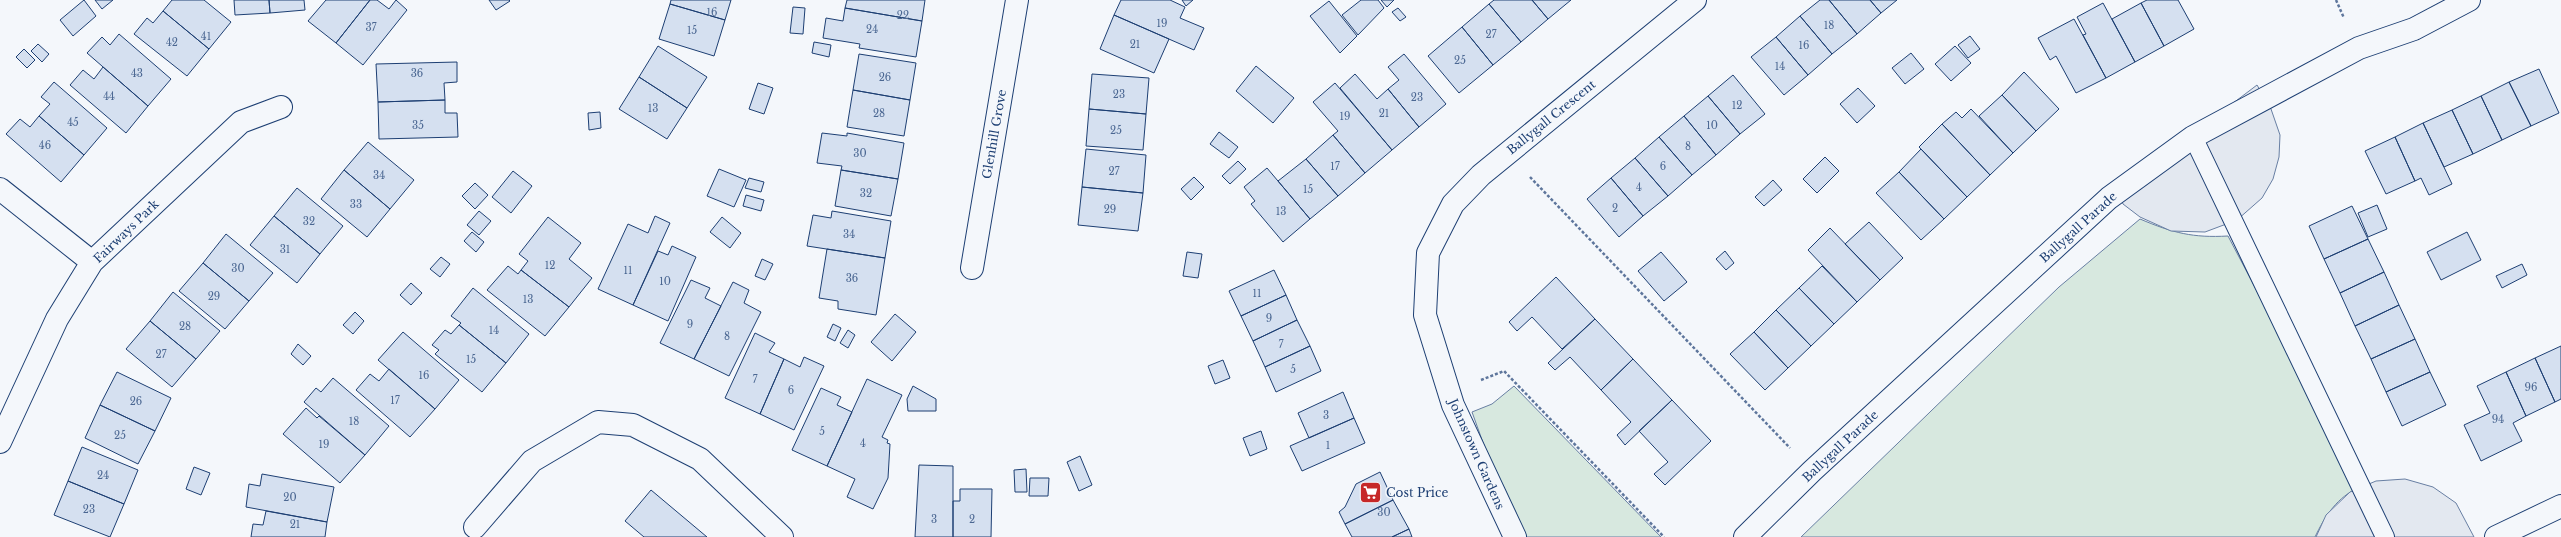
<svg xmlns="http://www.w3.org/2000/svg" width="2561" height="537" font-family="'Libre Baskerville',serif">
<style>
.green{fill:#d7e8df;stroke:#687fa3}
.parking{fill:#e3e8f0;stroke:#687fa3}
.building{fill:#d5e0f0;stroke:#1d3f73}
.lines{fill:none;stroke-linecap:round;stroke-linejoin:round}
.lane-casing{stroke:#1d3f73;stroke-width:20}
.street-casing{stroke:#1d3f73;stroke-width:24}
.path{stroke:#5e769c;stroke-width:2.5;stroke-dasharray:3 2;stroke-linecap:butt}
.lane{stroke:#f4f7fb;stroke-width:18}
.street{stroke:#f4f7fb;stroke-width:22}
.labels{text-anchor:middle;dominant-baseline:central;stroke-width:3;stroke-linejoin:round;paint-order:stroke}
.number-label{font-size:10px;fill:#4b6792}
.street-label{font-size:12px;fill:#1d3f73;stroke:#f4f7fb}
.poi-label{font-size:12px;fill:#1d3f73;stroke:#f4f7fb;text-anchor:start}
</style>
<rect width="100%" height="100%" fill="#f4f7fb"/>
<path class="green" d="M2140,219c33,14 53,19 88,17l132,251c-23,10 -35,29 -45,50h-514l258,-250z
M1514,386l147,151h-144l-45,-125 20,-8z"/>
<path class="parking" d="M2257,85l14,24 9,26 -1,22 -6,22 -11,19 -25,22 -32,12 -34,-1 -31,-14 -17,-13 -6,-13z
M2405,479l28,8 23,16 18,34h-158l10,-22 24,-23 26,-11z"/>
<path class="building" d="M84,0l12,16 -23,20 -13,-16z
M95,0h18l-11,9z
M172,0h32l27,22 -22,27 -46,-38z
M234,0h35l1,13 -35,2z
M269,0h35l1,10 -35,3z
M326,0h44l-34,43 -28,-22z
M370,0h7l12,9 7,-9 11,10 -44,55 -27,-22z
M489,0h20l1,1 -14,9z
M671,0h60l-6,20 -55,-16z
M847,0h78l-3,21 -77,-13z
M1121,0h49l15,7 -5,11 24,10 -10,22 -80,-35z
M1182,0h11l-7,6z
M1361,0h17l6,8 -26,27 -16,-20z
M1381,0h13l-7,7z
M1494,0h38l16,19 -27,23 -32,-38z
M1532,0h39l-23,19z
M1820,0h9l28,34 -25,20 -32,-38z
M1829,0h41l11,13 -24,21z
M1870,0h27l-16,13z
M2147,0h31l16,29 -30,17 -23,-43z
M1329,1l28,35 -17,17 -30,-37z
M2103,3l32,59 -29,16 -23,-43 3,-1 -9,-17z
M2141,3l23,43 -29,16 -23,-43z
M670,4l55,16 -11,36 -55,-17z
M1489,4l32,38 -28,23 -31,-38z
M793,7l12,1 -2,26 -13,-1z
M845,8l77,13 -6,36 -57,-9 1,-4 -37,-6 3,-20 17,3z
M1398,8l8,9 -6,4 -8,-9z
M163,11l46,38 -22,27 -53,-42 13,-16 6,5z
M1114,15l55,24 -15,34 -54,-24z
M1800,16l32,38 -24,21 -32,-38z
M2074,19l32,59 -30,15 -20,-37 -6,4 -12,-22z
M1462,27l31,38 -34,28 -31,-37z
M119,34l52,45 -23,27 -61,-53 15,-16 8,8z
M1970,36l10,13 -12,9 -10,-13z
M1776,37l32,38 -24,20 -33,-38z
M814,42l17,3 -2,12 -17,-4z
M38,44l11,10 -7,8 -11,-11z
M658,46l49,31 -20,31 -48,-31z
M1955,46l16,17 -20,18 -16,-17z
M24,49l11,11 -8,8 -11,-11z
M1911,53l13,16 -19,15 -13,-16z
M859,54l57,9 -6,37 -57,-10z
M1404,54l42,50 -27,23 -31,-38 11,-9 -11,-13z
M457,62v20l-13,1 1,17 -67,2 -2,-38z
M1256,66l38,32 -21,25 -37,-32z
M103,67l45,39 -22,27 -56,-48 13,-15 11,9z
M2539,69l20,44 -28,13 -22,-44z
M2024,72l35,37 -23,22 -34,-36z
M1092,74l57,4 -3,36 -57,-5z
M1355,74l22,25 11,-10 31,38 -27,23 -52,-62z
M1733,75l32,39 -25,20 -32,-38z
M639,77l48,31 -20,31 -48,-30z
M54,82l53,46 -23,27 -45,-39 11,-12 -9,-7z
M2509,82l22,44 -29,14 -21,-44z
M758,83l15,5 -9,26 -15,-5z
M1335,83l57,67 -27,23 -32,-38 5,-4 -25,-29z
M1858,88l17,18 -18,17 -17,-19z
M853,90l57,10 -6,36 -57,-9z
M2002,95l34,36 -23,22 -34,-37z
M1708,96l32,38 -24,21 -32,-39z
M2481,96l21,44 -29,14 -21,-44z
M445,100v13h12l1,24 -79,2 -1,-37z
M1089,109l57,5 -3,36 -57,-4z
M1971,109l42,44 -23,22 -48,-51 14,-12 6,6z
M2452,110l21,44 -29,13 -21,-44z
M600,112l1,16 -12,2 -1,-17z
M39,116l45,39 -23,27 -55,-48 14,-15 10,8z
M1684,116l32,39 -24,20 -33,-38z
M2423,123l29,61 -23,11 -8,-17 -6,3 -20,-44z
M1942,124l48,51 -23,22 -48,-50z
M1219,132l19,15 -9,11 -19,-14z
M822,133l25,3v-3l57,10 -6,36 -57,-9 1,-4 -25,-3z
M1333,135l32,38 -27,23 -32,-37z
M1659,137l33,38 -24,21 -33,-38z
M2395,137l20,44 -29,13 -21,-43z
M368,142l46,38 -24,29 -46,-39z
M1086,149l60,6 -3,38 -61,-6z
M1921,149l46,48 -23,22 -45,-47z
M1825,157l14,14 -22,22 -14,-14z
M1635,158l33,38 -25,20 -32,-38z
M1306,159l32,37 -28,23 -32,-38z
M1238,161l8,8 -16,15 -8,-8z
M1267,168l43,51 -27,23 -32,-38 4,-3 -11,-14z
M719,169l27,11 -12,27 -27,-11z
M344,170l46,39 -23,28 -46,-38z
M841,170l57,9 -7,37 -56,-10z
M513,171l19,15 -21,27 -19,-16z
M1899,172l45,47 -23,21 -45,-47z
M1194,177l10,10 -13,13 -10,-11z
M749,178l15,4 -3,10 -16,-4z
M1611,178l32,38 -24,21 -32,-38z
M1773,180l9,10 -18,16 -9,-9z
M475,183l13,12 -13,14 -13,-13z
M1082,187l61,6 -5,38 -60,-6z
M297,188l46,38 -23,28 -46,-38z
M746,195l18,5 -3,11 -18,-5z
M2377,205l10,24 -19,8 -10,-24z
M2352,206l16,33 -44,20 -15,-33z
M479,211l12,10 -12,14 -12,-10z
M832,211l59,10 -6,37 -78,-12 6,-31 18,3z
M274,216l46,38 -23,29 -47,-38z
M655,216l15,7 -37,82 -35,-16 30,-65 20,9z
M548,217l33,26 -12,16 23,19 -23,29 -48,-37 7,-9 -9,-7z
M722,217l19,16 -11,15 -20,-16z
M1869,222l34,36 -23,22 -35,-36z
M1830,228l50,52 -23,22 -49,-52z
M472,232l12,10 -8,10 -12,-11z
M2467,232l14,28 -40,20 -14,-28z
M226,234l47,39 -24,28 -46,-38z
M2368,239l16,33 -44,21 -16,-34z
M672,246l24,11 -28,64 -35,-16 25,-54 10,4z
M827,249l58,9 -9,57 -38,-6v-8l-19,-3z
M1725,251l9,12 -8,7 -10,-11z
M1187,252l15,2 -4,24 -15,-2z
M1661,252l26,30 -23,19 -26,-30z
M441,257l9,7 -10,13 -10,-8z
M762,259l11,5 -8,16 -10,-4z
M203,263l46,38 -24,28 -46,-38z
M2522,264l5,11 -25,13 -6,-12z
M508,266l10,8 3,-4 48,37 -24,29 -58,-46z
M1822,266l35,36 -23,22 -35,-36z
M1274,270l12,25 -45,21 -12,-25z
M2384,272l15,33 -44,21 -15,-33z
M1556,277l39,42 -33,30 -30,-32 -15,14 -8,-9z
M691,280l19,8 -5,10 16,8 -27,53 -34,-16z
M733,282l16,8 -5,13 17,9 -32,64 -35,-17z
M411,283l11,10 -11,12 -11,-10z
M473,288l56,46 -23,29 -47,-38 2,-2 -10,-7z
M1799,288l35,36 -23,22 -35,-36z
M173,292l47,39 -24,28 -46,-38z
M1286,295l11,25 -44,21 -12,-25z
M2399,305l16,34 -44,20 -16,-33z
M1776,310l35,36 -23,22 -34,-36z
M355,312l9,9 -11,13 -10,-9z
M895,314l21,18 -24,29 -21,-19z
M1595,319l38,40 -32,31 -31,-33 -15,13 -7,-7z
M1297,320l13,26 -45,21 -12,-26z
M150,321l46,38 -24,28 -46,-38z
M833,324l8,4 -6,13 -8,-4z
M459,325l47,38 -24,29 -47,-38 4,-4 -7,-5 13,-15 6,4z
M848,330l7,5 -7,13 -8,-5z
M403,332l56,48 -24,29 -57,-49z
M1754,332l34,36 -23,22 -35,-36z
M755,333l20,10 -6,9 15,7 -24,55 -35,-16z
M2415,339l15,33 -44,20 -15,-33z
M298,344l13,12 -8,9 -12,-11z
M1310,346l11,25 -45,21 -11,-25z
M2561,346v53l-6,3 -20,-44z
M804,357l20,9 -30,64 -34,-16 24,-55 16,8z
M2535,358l20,44 -29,14 -20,-44z
M1633,359l39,41 -47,45 -8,-10 14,-13 -30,-32z
M1223,360l7,18 -15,6 -7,-18z
M389,369l46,40 -25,28 -54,-47 14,-16 9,7z
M117,372l54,26 -16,33 -55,-26z
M2430,372l16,33 -44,21 -16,-34z
M2506,372l20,44 -13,7 9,18 -41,20 -17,-36 26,-12 -13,-27z
M333,378l56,48 -24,29 -61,-53 12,-14 5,4z
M867,379l35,16 -20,42 6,3 -1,3 3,1 -2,34 -15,31 -26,-12 8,-18 -28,-13z
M913,386l23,13v12h-28l-1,-12z
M821,388l20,9 -4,8 15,7 -25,54 -35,-16z
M1343,392l11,26 -45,20 -11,-25z
M1672,400l39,41 -46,44 -11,-11 14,-12 -29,-31z
M100,405l55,26 -17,33 -53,-26z
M306,408l11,10 2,-2 46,39 -25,28 -57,-49z
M1354,418l11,25 -63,28 -12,-25z
M1261,431l6,18 -17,7 -7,-18z
M82,447l56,23 -14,34 -56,-23z
M1080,456l12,29 -13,6 -12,-29z
M919,465l34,1v71h-38z
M194,467l16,6 -9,22 -15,-6z
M1026,469l1,23h-12l-1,-22z
M1380,472l13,28 -48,24 -6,-12 6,-5 11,-23z
M262,474l72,13 -7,35 -81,-15 3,-23 11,2z
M1030,478h19l-1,18h-19z
M68,481l56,23 -14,33 -56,-22z
M960,489h32l-1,48h-38v-36h7z
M651,490l56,47h-63l-19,-16z
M1393,500l16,29 -17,8h-40l-7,-13z
M266,511l61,11 -2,15h-74l2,-13 10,1z
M1409,529l3,8h-20z"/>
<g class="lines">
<defs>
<path id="lane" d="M2193,137l192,400"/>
<path id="street" d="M0,189l92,73
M972,268l45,-268
M0,442l57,-123 35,-57 149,-140 40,-15
M475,527l57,-66 66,-39 35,3 67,34 82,78
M1515,537l-62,-132 -28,-90 3,-62 25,-49 28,-29 214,-175
M1745,537l67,-66 297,-273 84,-61 166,-89 55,-19 55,-29
M2496,537l65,-31"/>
</defs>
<use href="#lane" class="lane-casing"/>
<use href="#street" class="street-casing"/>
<path class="path" d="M2336,0l8,18
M1530,177l260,271
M1481,380l23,-9 160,166"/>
<use href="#lane" class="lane"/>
<use href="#street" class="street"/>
</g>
<defs>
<symbol id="supermarket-square" viewBox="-11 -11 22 22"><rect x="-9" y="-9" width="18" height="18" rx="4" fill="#c62828" stroke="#f4f7fb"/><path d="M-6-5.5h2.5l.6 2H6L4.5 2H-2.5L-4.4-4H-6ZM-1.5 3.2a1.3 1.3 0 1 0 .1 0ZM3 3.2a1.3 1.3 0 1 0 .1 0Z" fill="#fff"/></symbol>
</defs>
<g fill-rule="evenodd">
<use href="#supermarket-square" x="1358" y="480" width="25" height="25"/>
</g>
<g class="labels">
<g class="number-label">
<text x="712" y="12">16</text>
<text x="903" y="15">22</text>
<text x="1162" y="23">19</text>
<text x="1829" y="25">18</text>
<text x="371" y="27">37</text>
<text x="872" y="29">24</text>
<text x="692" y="30">15</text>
<text x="1491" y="34">27</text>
<text x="206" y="36">41</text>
<text x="172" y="42">42</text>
<text x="1135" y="44">21</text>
<text x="1804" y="45">16</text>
<text x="1460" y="60">25</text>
<text x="1780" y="66">14</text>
<text x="137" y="73">43</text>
<text x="417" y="73">36</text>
<text x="885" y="77">26</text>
<text x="1119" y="94">23</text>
<text x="109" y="96">44</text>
<text x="1417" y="97">23</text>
<text x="1737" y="105">12</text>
<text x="653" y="108">13</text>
<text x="879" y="113">28</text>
<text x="1384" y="113">21</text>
<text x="1345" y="116">19</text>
<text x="73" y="122">45</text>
<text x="418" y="125">35</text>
<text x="1712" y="125">10</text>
<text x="1116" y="130">25</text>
<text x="45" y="145">46</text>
<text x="1688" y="146">8</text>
<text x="860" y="153">30</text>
<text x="1335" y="166">17</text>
<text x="1663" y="166">6</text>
<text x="1114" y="171">27</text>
<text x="379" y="175">34</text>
<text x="1639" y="187">4</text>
<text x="1308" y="189">15</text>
<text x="866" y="193">32</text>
<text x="356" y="204">33</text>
<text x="1615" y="208">2</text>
<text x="1110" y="209">29</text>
<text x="1281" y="211">13</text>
<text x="309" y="221">32</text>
<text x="849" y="234">34</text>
<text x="285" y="249">31</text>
<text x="550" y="265">12</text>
<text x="238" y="268">30</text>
<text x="628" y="270">11</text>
<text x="852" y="278">36</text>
<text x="665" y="281">10</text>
<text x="1257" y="293">11</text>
<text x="214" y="296">29</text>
<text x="528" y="299">13</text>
<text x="1269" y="318">9</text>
<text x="690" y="324">9</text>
<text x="185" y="326">28</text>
<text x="494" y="330">14</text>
<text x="727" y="336">8</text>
<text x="1281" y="344">7</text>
<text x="161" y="354">27</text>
<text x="471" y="359">15</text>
<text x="1293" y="369">5</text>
<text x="424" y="375">16</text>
<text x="755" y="379">7</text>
<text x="2531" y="387">96</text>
<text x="791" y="390">6</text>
<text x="395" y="400">17</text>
<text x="136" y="401">26</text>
<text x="1326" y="415">3</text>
<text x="2498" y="419">94</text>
<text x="354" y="421">18</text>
<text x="822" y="431">5</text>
<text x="120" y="435">25</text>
<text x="863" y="443">4</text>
<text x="324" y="444">19</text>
<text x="1328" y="445">1</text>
<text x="103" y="475">24</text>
<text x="290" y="497">20</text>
<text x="89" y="509">23</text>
<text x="1384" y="512">30</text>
<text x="934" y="519">3</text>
<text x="972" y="519">2</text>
<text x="295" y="524">21</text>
</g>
<g class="street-label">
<text transform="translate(1551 117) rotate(-39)">Ballygall Crescent</text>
<text transform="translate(994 134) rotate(-80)">Glenhill Grove</text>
<text transform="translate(2078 227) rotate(-42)">Ballygall Parade</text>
<text transform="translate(126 231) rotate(-44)">Fairways Park</text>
<text transform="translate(1840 446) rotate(-43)">Ballygall Parade</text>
<text transform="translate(1477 454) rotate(66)">Johnstown Gardens</text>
</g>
<g class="poi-label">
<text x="1386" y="492">Cost Price</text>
</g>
</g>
</svg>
